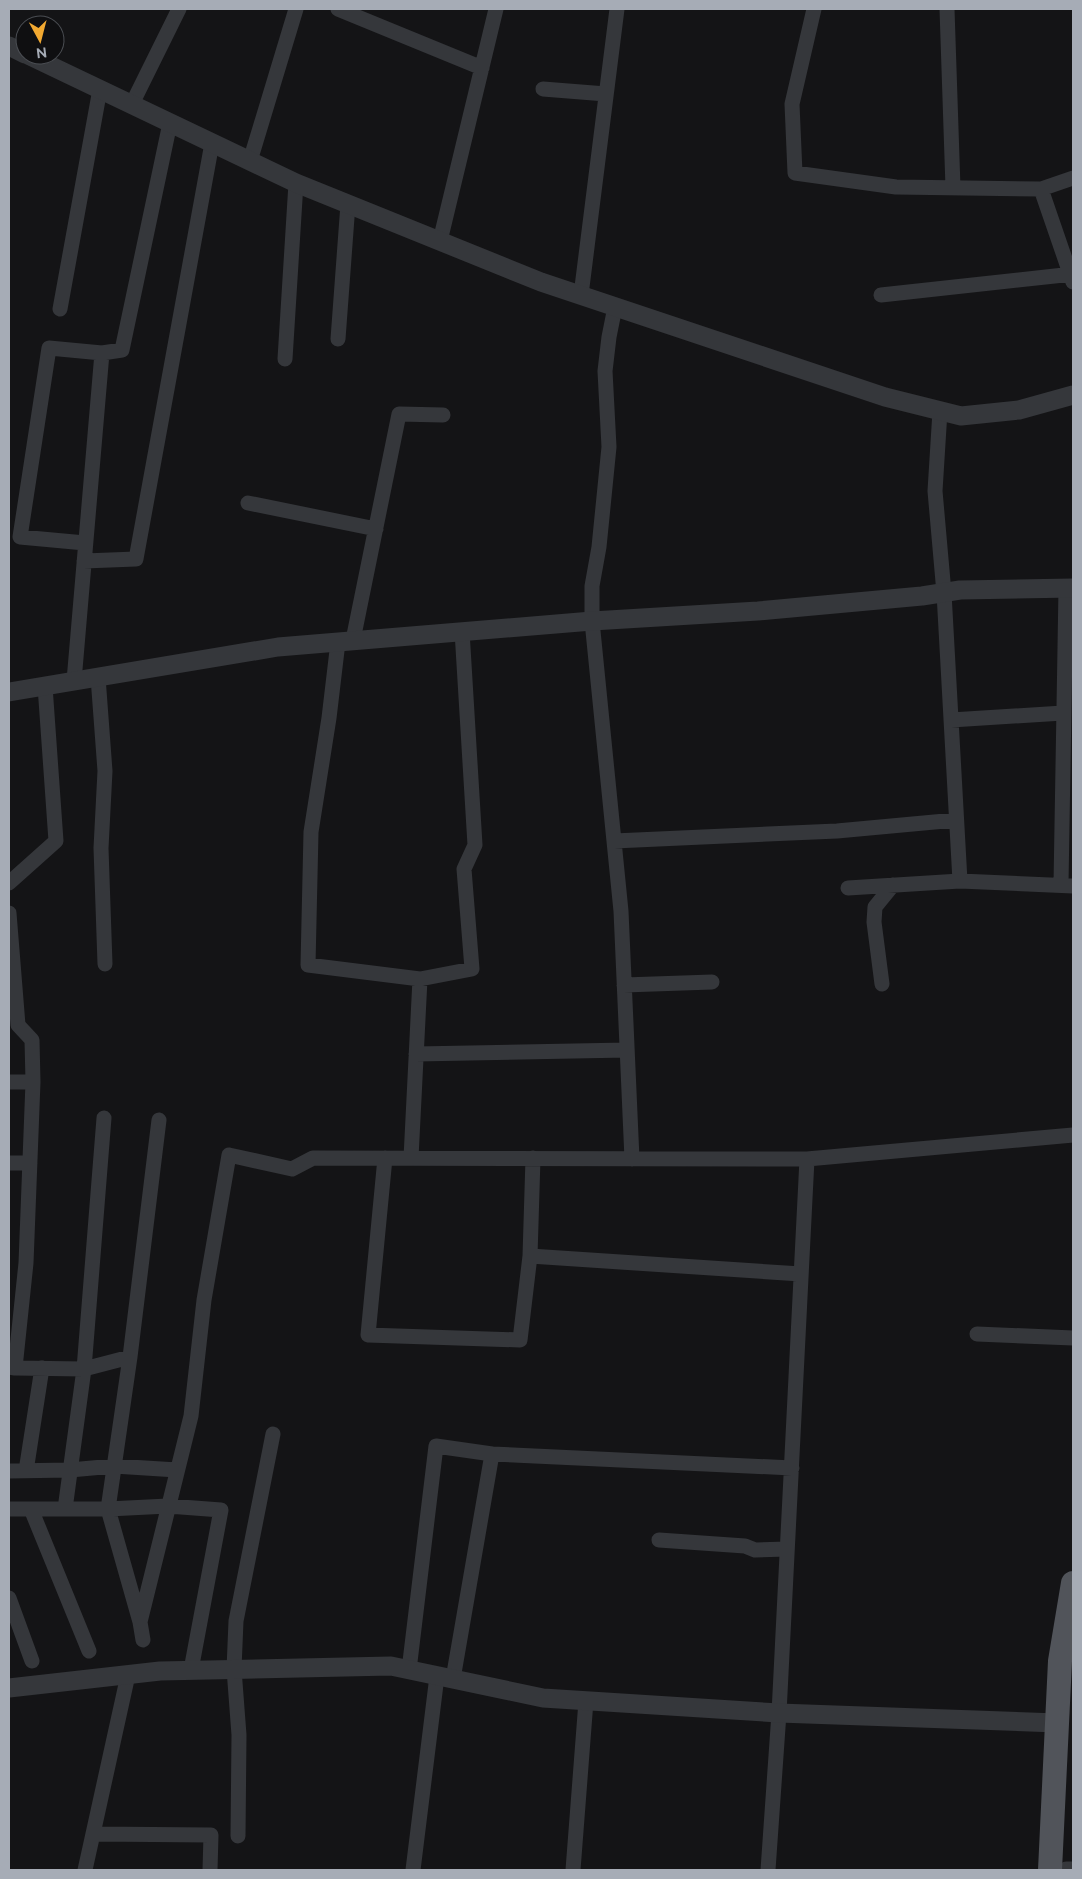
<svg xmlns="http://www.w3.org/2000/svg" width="1082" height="1879" font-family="Raleway,sans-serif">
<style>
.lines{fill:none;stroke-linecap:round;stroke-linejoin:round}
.minor{stroke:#35373b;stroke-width:15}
.tertiary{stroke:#35373b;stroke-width:19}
.primary{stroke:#51545a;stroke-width:24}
</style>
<rect width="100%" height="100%" fill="#141416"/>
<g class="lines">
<path class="minor" d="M338,9l144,59
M814,9l-22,95 3,69 101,14 145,2 32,-11
M947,9l6,179
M543,89l63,5
M132,104l47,-95
M250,161l46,-152
M1041,189l32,93
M440,241l56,-232
M581,295l36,-286
M881,295l192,-21
M615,307l-6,30 -4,34 4,76 -10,100 -7,39v35l29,290 11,248
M60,309l40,-220
M338,339l10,-135
M285,359l11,-176
M940,411l-5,80 9,102 16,288
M248,503l128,26
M85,543l-65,-6 29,-189 53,5
M84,561l52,-2 76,-416
M353,640l46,-226 44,1
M338,642l-9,76 -18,114 -3,133 112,14
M98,677l7,94 -4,77 4,116
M74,681l28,-328 20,-3 48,-227
M951,720l112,-7
M614,841l223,-10 119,-11
M9,883l47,-42 -11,-155
M1061,885l5,-297
M848,888l112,-7 113,5
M9,913l9,112 14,15 1,42
M882,984l-8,-62 1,-15 18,-22
M624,985l88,-3
M416,1054l211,-4
M9,1082h24l-7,181 -11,105 -6,-1
M104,1118l-20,251 46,-12
M385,1158l-17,177 152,5 10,-84
M411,1158l9,-179 52,-10 -8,-100 11,-24 -13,-214
M533,1158l-3,98 271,18
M807,1159l266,-24
M9,1163h21
M977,1334l96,4
M15,1368l69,1 -19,140
M492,1454l300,14
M9,1471l61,-1 44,-4 63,4
M26,1471l16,-103
M9,1509h99l60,-3 53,4 -30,160
M31,1509l58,142
M659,1540l86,6 10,4 32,-1
M9,1598l23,63
M140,1622l51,-206 13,-116 25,-145 63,14 21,-11 494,1 -28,554 -11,157
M143,1640l-3,-18 -32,-113 22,-152 29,-237
M409,1670l27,-224 56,8 -39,225
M94,1834l117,1 -1,35
M238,1836l1,-101 -5,-66 2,-48 37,-187
M1066,1869h7
M85,1870l43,-195
M413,1870l24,-194
M573,1870l13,-169"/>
<path class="tertiary" d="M9,46l16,8
M28,55l268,128 245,99 344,115 76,19 58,-6 54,-15
M9,692l269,-45 314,-26 166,-10 164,-15 38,-6 113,-2
M9,1688l151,-17 231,-5 152,32 236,15 278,10"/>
<path class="primary" d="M1050,1870l10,-209 13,-78"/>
</g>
<rect width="1082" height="1879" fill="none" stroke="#a6acb6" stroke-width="20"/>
<g transform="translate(40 40) rotate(173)"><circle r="24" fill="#0f0f11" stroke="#4b4e53"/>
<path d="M0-4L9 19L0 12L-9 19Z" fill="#f2a931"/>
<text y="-8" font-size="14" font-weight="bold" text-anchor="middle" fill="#a6acb6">N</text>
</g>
</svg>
